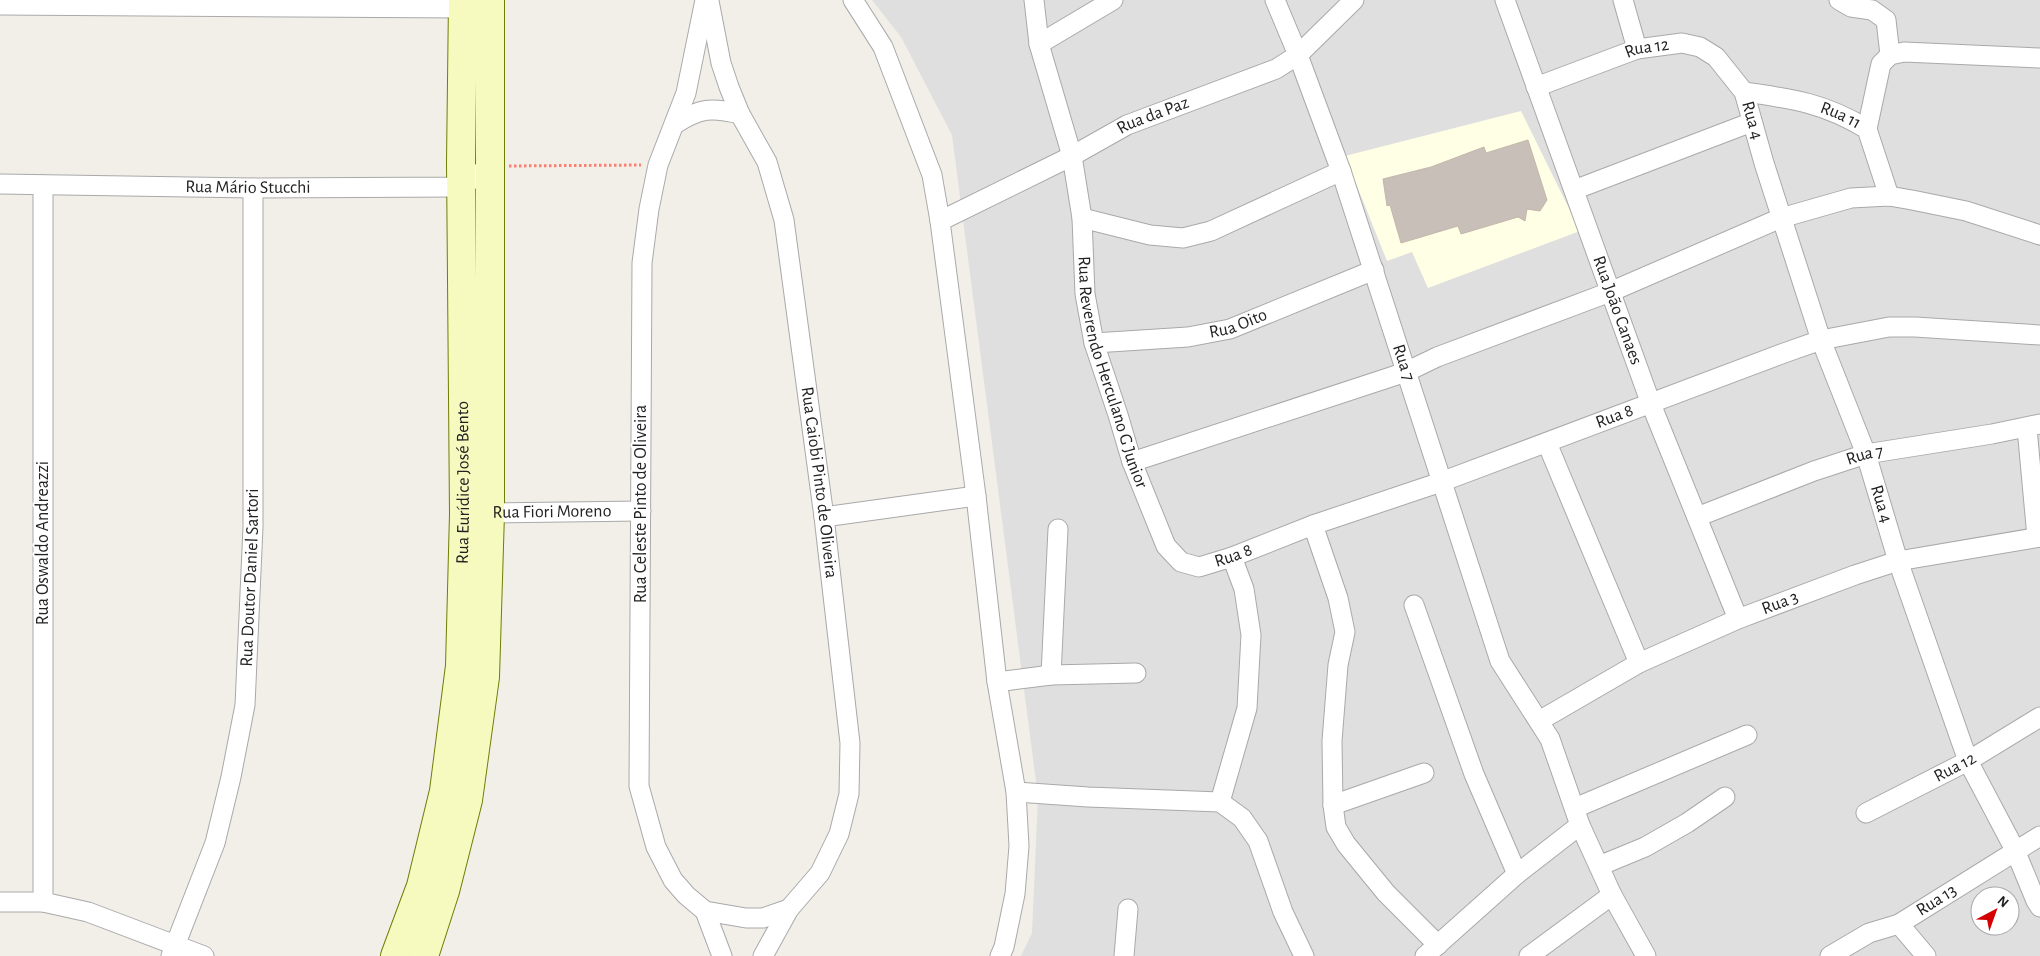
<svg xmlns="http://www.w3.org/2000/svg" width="2040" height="956" font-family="'Alegreya Sans',sans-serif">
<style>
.residential{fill:#e0dfdf;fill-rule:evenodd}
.education{fill:#ffffe5}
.building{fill:#c7bfb8;stroke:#c4b6ab}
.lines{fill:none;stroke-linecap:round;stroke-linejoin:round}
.street-casing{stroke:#a9a9a9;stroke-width:21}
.secondary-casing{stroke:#707d05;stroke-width:30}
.path{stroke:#fa8072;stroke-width:3;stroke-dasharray:2.5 2.5;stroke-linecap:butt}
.street{stroke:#fff;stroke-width:19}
.secondary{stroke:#f7fabf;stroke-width:28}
.labels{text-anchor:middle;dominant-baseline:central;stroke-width:4;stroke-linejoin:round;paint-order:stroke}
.street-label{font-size:18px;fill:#222;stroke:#fff}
</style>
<rect width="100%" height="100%" fill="#f2efe9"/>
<path class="residential" d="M872,0h1168v956h-1019l11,-23 6,-136 -86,-662 -51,-98zM1980,896h30v30h-30z"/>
<path class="education" d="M1521,111l59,120 -152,57 -16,-36 -25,9 -42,-105z"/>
<path class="building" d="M1528,140l19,60 -7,11 -13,-2 -2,12 -7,-4 -57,17 -3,-8 -57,17 -11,-38 -3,1 -4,-27 48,-12 53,-20 2,6z"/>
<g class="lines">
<defs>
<g id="street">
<path d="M705,0l-19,93 -28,72 -9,44 -7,54 -3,523 17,61 17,33 13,15 19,16 41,7h17l26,-9"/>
<path d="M853,0l30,47 49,128 8,46 36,275 21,186 19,110 3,54 -4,48 -11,53 -4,9"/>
<path id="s1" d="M1034,0l5,44 33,112 10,62 3,76 9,49 24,72 14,47 34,84 15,16 18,5 33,-10 81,-32 128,-43 343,-129 37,-13 68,-13h26l125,8"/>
<path id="s2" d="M1275,0l23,55 43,116 159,490 50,78 30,86 32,70 34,61"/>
<path id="s3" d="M1505,0l146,404 87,215"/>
<path d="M1623,0l14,49"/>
<path d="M1839,0l12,7 21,3 14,10 4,35"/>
<path id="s4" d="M709,1l12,62 8,24 11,27 27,48 17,58 40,297 26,226 -1,51 -10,40 -19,39 -31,36 -26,47"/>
<path d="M0,5l463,3"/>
<path d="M1039,44l74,-44"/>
<path id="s5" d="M1536,87l101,-38 45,-6 18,4 16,10 28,35 20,71 57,177 45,114 32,107 70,200 47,89 21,51 4,6"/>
<path id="s6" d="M1744,92c50,7 80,11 123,37l22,67"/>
<path d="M675,124c25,-16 36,-17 65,-10"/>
<path d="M1867,129l14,-65 9,-9 14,-3 136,6"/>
<path id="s7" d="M0,184l253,4 209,-1 27,-21"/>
<path d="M43,185v717"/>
<path d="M1574,190l178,-68"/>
<path d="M1082,218l68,17 33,3 28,-7 130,-60"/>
<path id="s8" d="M940,221l132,-65 55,-31 149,-56 22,-14 56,-55"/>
<path id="s9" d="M1094,343l94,-6 42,-8 144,-59"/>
<path d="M2027,428l10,109"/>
<path d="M1547,443l92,220"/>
<path d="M1132,462l274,-90 31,-15 173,-65 171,-74 70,-20 38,-2 23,4 54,11 74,24"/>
<path id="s10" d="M480,513l161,-2"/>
<path d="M824,517l152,-21"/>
<path id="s11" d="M1697,517l117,-46 52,-17 126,-20 48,-10"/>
<path d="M1313,525l25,73 7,34 -7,33 -6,76 1,64 3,22 10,17 40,49 52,52"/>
<path d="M1414,605l60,169 43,100"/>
<path d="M1051,675l7,-146"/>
<path d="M997,682l54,-7 85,-2"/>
<path id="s12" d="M1539,721l100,-58 99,-44 117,-44 43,-14 142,-24"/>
<path d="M1016,792l72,5 132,5 22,16 16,23 25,71 21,44"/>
<path d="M1220,802l27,-94 4,-73 -7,-46 -12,-32"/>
<path d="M1333,805l91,-32"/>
<path d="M1575,808l172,-73"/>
<path id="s13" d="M1866,813l102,-52 72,-44"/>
<path d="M1599,866l46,-19 42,-24 38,-26"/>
<path d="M0,902h43l45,10 116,44"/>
<path d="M705,911l17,45"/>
<path d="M1899,924l27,32"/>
<path id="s14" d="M171,956l44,-113 16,-66 14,-72 8,-178v-339"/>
<path d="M1124,956l4,-47"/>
<path d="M1425,956l92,-82 63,-49"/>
<path d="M1529,956l83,-61"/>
<path id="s15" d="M1830,956l39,-23 30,-9 141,-88"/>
</g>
<g id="secondary">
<path id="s16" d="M395,956l26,-70 23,-95 16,-125 4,-152 -3,-352 2,-162"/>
<path d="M424,956l21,-65 23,-91 17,-123 5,-164v-513"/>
</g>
</defs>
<use href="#street" class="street-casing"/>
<use href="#secondary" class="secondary-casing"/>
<path class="path" d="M509,166l132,-1"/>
<use href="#street" class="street"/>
<use href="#secondary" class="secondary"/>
</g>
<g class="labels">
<g class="street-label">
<text stroke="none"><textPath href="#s5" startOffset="118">Rua 12</textPath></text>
<text stroke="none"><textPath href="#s8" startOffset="238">Rua da Paz</textPath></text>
<text stroke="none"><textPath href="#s6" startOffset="100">Rua 11</textPath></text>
<text stroke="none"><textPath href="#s5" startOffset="265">Rua 4</textPath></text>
<text stroke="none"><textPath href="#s7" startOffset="248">Rua Mário Stucchi</textPath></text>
<text stroke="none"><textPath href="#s3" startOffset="330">Rua João Canaes</textPath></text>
<text stroke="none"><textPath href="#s9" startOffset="146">Rua Oito</textPath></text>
<text stroke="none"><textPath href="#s2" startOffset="385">Rua 7</textPath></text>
<text stroke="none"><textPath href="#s1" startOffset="382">Rua Reverendo Herculano G Junior</textPath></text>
<text stroke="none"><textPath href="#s1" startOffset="1048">Rua 8</textPath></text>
<text stroke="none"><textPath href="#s11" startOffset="179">Rua 7</textPath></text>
<text stroke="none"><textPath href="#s16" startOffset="482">Rua Eurídice José Bento</textPath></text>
<text stroke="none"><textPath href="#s4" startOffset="498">Rua Caiobi Pinto de Oliveira</textPath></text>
<text transform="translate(641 504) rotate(-90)">Rua Celeste Pinto de Oliveira</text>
<text stroke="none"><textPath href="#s5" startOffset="670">Rua 4</textPath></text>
<text stroke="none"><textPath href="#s10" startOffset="72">Rua Fiori Moreno</textPath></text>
<text transform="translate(43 543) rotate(-90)">Rua Oswaldo Andreazzi</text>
<text stroke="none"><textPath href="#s1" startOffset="642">Rua 8</textPath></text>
<text stroke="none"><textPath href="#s14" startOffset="390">Rua Doutor Daniel Sartori</textPath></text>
<text stroke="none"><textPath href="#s12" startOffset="269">Rua 3</textPath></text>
<text stroke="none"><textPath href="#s13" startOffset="100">Rua 12</textPath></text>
<text stroke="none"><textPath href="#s15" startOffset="121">Rua 13</textPath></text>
</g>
</g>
<g transform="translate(1995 911) rotate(41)"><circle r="24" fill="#ffffff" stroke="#a7a7a7"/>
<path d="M0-4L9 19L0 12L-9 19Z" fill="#d40000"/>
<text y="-8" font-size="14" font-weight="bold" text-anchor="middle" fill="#222222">N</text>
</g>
</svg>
